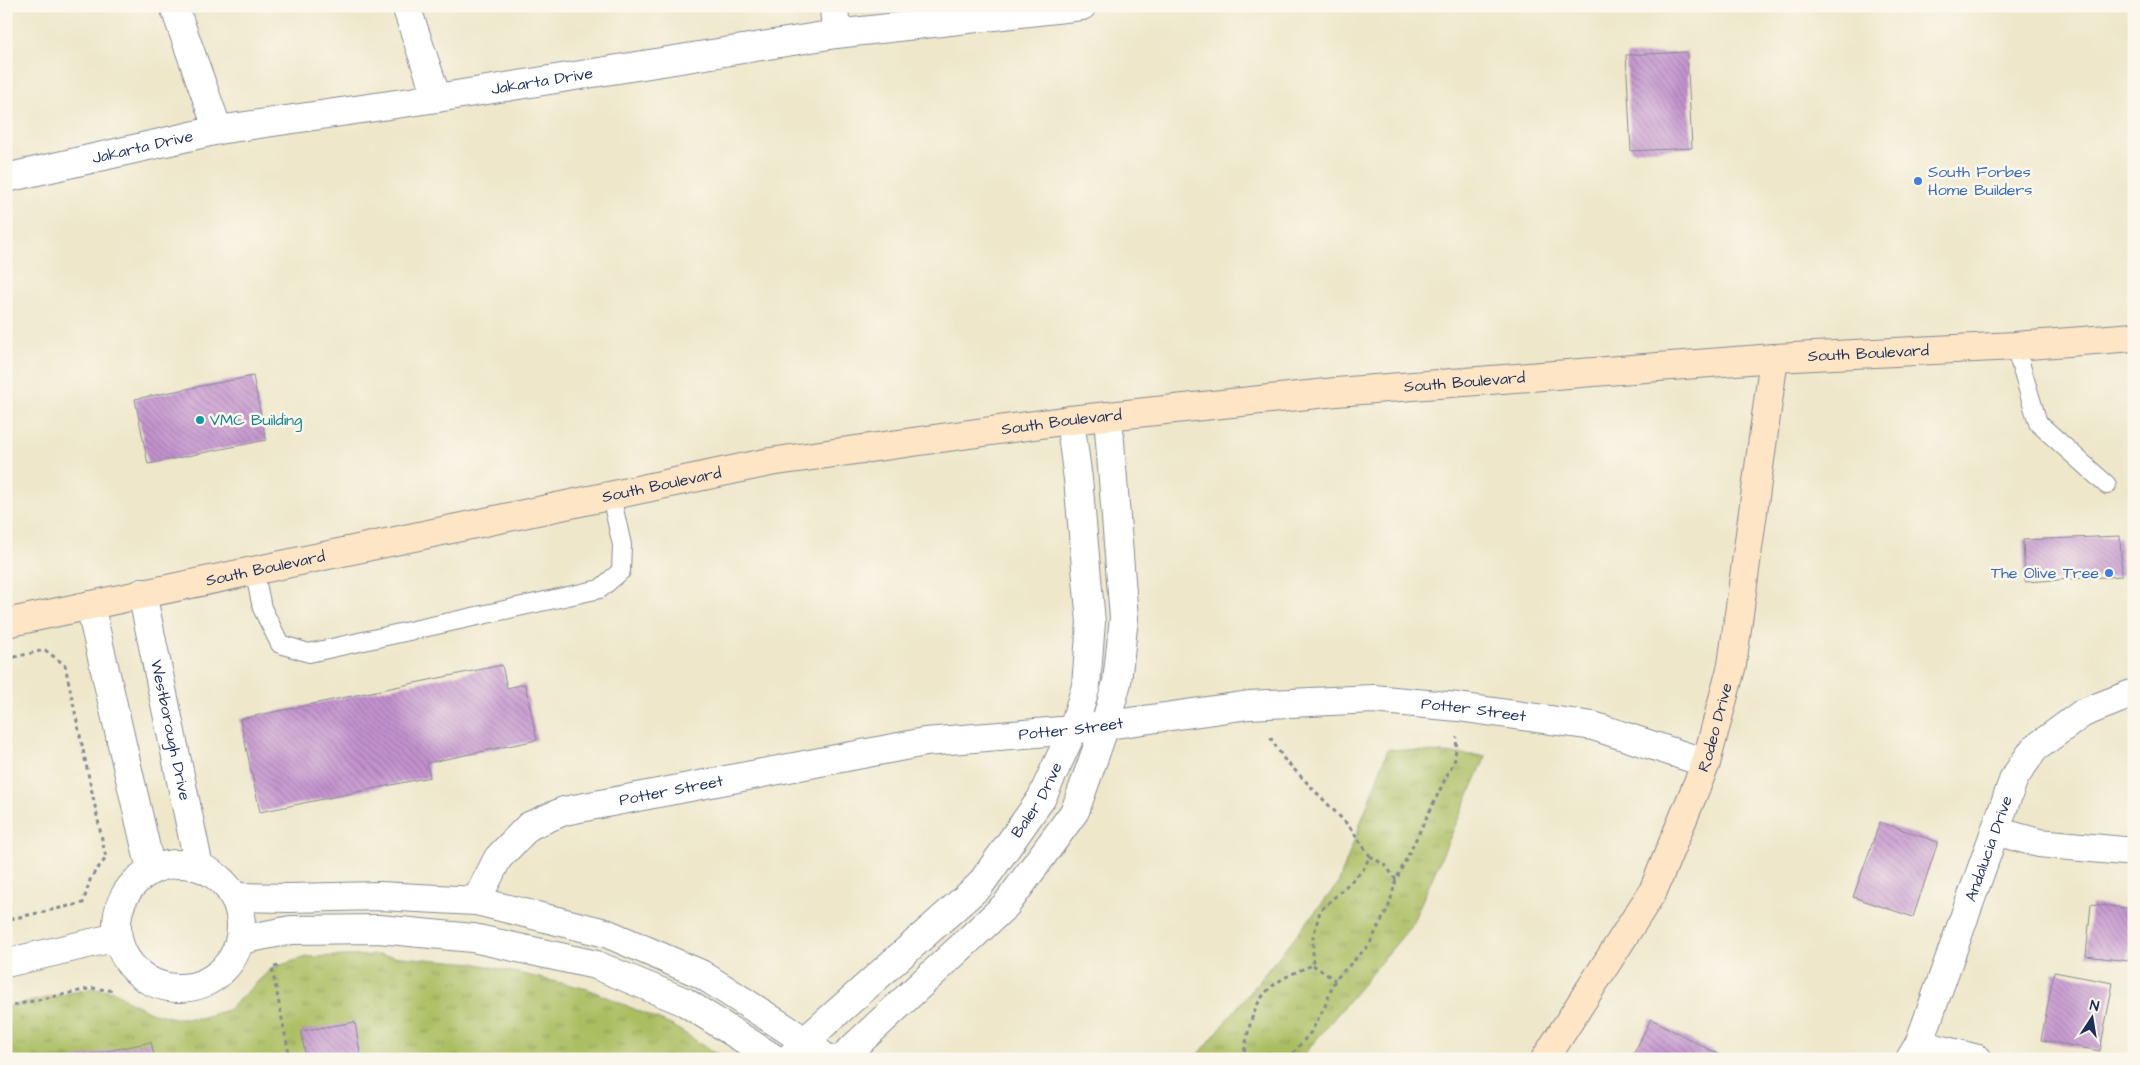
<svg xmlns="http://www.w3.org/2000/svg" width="2140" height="1065" font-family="'Architects Daughter',sans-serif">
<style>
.park{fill:url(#park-tufts);stroke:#627660}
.building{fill:url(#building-back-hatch)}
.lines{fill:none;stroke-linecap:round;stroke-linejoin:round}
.lane-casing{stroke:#848b94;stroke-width:20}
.street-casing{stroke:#848b94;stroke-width:30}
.secondary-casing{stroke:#848b94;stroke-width:30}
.path{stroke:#848b94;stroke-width:3;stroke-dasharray:4 4;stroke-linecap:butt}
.lane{stroke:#fff;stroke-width:18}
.street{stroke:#fff;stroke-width:28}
.secondary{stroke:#fde5c5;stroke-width:28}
.shop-dot{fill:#3f7fe0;stroke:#fbf7ec;stroke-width:2}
.culture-dot{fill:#0f9aa8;stroke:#fbf7ec;stroke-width:2}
.labels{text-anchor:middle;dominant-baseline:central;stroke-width:5;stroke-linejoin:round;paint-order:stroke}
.street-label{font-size:16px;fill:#1b2f5e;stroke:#fbf7ec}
.shop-label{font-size:16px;fill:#366cbe;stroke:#fbf7ec;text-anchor:start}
.culture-label{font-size:16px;fill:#0d838f;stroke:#fbf7ec;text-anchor:start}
</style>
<defs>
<pattern id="park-tufts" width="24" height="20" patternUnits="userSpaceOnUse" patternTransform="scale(1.25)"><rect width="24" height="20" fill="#aabd61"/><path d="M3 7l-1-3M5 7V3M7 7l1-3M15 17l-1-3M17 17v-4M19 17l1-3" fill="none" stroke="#8a9a53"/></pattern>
<pattern id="building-back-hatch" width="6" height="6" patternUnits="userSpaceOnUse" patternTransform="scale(1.25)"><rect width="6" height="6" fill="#c392ce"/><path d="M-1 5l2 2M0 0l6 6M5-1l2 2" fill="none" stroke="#9e78aa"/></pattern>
</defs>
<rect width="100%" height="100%" fill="#fbf7ec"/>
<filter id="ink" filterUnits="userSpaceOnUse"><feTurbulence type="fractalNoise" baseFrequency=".02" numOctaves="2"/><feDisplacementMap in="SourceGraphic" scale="10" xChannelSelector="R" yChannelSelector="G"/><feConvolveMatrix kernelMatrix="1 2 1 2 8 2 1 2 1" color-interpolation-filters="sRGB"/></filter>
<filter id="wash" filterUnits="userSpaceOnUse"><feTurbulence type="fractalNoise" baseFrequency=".0096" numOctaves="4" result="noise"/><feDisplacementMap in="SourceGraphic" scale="20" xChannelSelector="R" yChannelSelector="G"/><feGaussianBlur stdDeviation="1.12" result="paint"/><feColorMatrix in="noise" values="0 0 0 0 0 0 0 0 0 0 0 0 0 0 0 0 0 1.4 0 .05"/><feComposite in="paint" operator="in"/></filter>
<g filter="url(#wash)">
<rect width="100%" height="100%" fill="#eee7ca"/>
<path class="park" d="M1388,749l98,7 -75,170 -111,133h-105l143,-175z
M378,955l95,8 115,26 85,37 52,33h-719v-52l87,-19 22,3 13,10 25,12 22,5h24l29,-8 44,-42 34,-11z"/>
<g id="blocks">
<path class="building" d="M1687,52l5,96 -61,3 -5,-96z
M253,376l13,64 -118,24 -13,-65z
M2120,536l2,40 -97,6 -2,-42z
M502,665l5,23 18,-4 12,56 -110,23 3,14 -170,35 -20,-93z
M1880,822l58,20 -25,75 -60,-20z
M2091,904l43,5 -6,52 -42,-5z
M2054,972l59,11 -13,68 -59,-11z
M1651,1019l76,40h-96z
M355,1022l6,37h-55l-5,-28z
M151,1042l4,17h-81v-1z"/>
</g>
</g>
<g filter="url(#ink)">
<use href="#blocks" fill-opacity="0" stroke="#848b94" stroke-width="1"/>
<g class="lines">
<defs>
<path id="lane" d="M2015,346l23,77 69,62
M254,569l8,39 18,36 29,9 291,-64 21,-18 1,-26 -11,-49"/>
<g id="street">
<path d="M174,6l44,124"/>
<path d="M406,6l31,92"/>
<path d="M834,6l2,28"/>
<path id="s1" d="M6,178l212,-48 219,-32 399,-64 246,-28"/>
<path id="s2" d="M142,593l57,274"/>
<path d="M90,605l61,265"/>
<path d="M1995,831l44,12 95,9"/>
<circle cx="179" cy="926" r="62"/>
<path d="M234,897l55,1 91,-2 96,5 130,32 95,41 104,67 22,18"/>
<path id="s3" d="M476,901l22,-43 31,-32 35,-15 361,-69 148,-12 176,-25 124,-6 85,8 135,19 113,37"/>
<path d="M240,940l51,-10 88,-1 94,9 123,27 89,37 90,57"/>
<path d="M6,963l111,-26"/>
<path d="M1919,1044l59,15"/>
<path id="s4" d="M789,1059l16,-18 175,-156 61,-86 32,-69 13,-44 5,-64 -13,-143 -8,-59"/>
<path d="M841,1059l165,-154 69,-94 30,-85 12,-44 7,-64 -16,-201"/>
<path id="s5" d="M1910,1059l9,-15 95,-266 20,-29 49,-36 51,-20"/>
</g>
<g id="secondary">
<path id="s6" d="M6,623l764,-161 300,-42 266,-28 438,-34 241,-12 119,-9"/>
<path id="s7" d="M1545,1059l108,-168 53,-128 26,-98 42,-307"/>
</g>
</defs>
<use href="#lane" class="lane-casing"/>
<use href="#street" class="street-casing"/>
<use href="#secondary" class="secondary-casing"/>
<path class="path" d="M6,659l39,-9 20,15 41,193 -15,19 -8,26 -77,17
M1370,856l16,10 10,14
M1313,965l22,15
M278,966l-6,2 18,91
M6,1007l87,-19 22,3
M1243,1059c10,-56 14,-73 70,-94v-28l7,-26 43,-41 7,-14 -21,-30 -65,-67 -16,-25
M1288,1059l23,-27 14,-26 10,-26 34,-35 20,-39 7,-26 59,-121 2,-22"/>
<use href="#lane" class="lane"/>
<use href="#street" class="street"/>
<use href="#secondary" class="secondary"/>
</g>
</g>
<g class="shop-dot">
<circle cx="1918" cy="181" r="5"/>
<circle cx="2109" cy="573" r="5"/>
</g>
<circle class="culture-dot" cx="200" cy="420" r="5"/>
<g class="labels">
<g class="street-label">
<text stroke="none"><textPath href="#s1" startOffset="545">Jakarta Drive</textPath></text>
<text stroke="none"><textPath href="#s1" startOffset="140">Jakarta Drive</textPath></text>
<text stroke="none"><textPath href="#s6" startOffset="1885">South Boulevard</textPath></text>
<text stroke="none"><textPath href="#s6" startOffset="1480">South Boulevard</textPath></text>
<text stroke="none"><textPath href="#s6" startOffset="1075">South Boulevard</textPath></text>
<text stroke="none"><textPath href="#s6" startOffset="670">South Boulevard</textPath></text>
<text stroke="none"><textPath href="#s6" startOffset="265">South Boulevard</textPath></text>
<text stroke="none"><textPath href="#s3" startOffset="1050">Potter Street</textPath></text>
<text stroke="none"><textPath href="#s7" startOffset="375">Rodeo Drive</textPath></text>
<text stroke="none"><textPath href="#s3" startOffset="645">Potter Street</textPath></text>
<text stroke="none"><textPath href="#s2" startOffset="140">Westborough Drive</textPath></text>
<text stroke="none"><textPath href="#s3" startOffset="240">Potter Street</textPath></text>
<text stroke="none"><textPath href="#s4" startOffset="361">Baler Drive</textPath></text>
<text stroke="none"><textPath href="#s5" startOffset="225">Andalucia Drive</textPath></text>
</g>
<g class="shop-label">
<text x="1928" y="172">South Forbes<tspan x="1928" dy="18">Home Builders</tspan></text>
<text x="2099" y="573" text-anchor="end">The Olive Tree</text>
</g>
<g class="culture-label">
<text x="210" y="420">VMC Building</text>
</g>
</g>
<rect width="2140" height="1065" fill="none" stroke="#fbf7ec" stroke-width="25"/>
<g transform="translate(2092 1018) rotate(12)" stroke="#fbf7ec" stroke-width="4" paint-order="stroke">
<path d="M0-4L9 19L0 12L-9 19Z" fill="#1b2f5e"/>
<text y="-8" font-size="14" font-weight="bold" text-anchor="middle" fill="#1b2f5e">N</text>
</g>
</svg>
